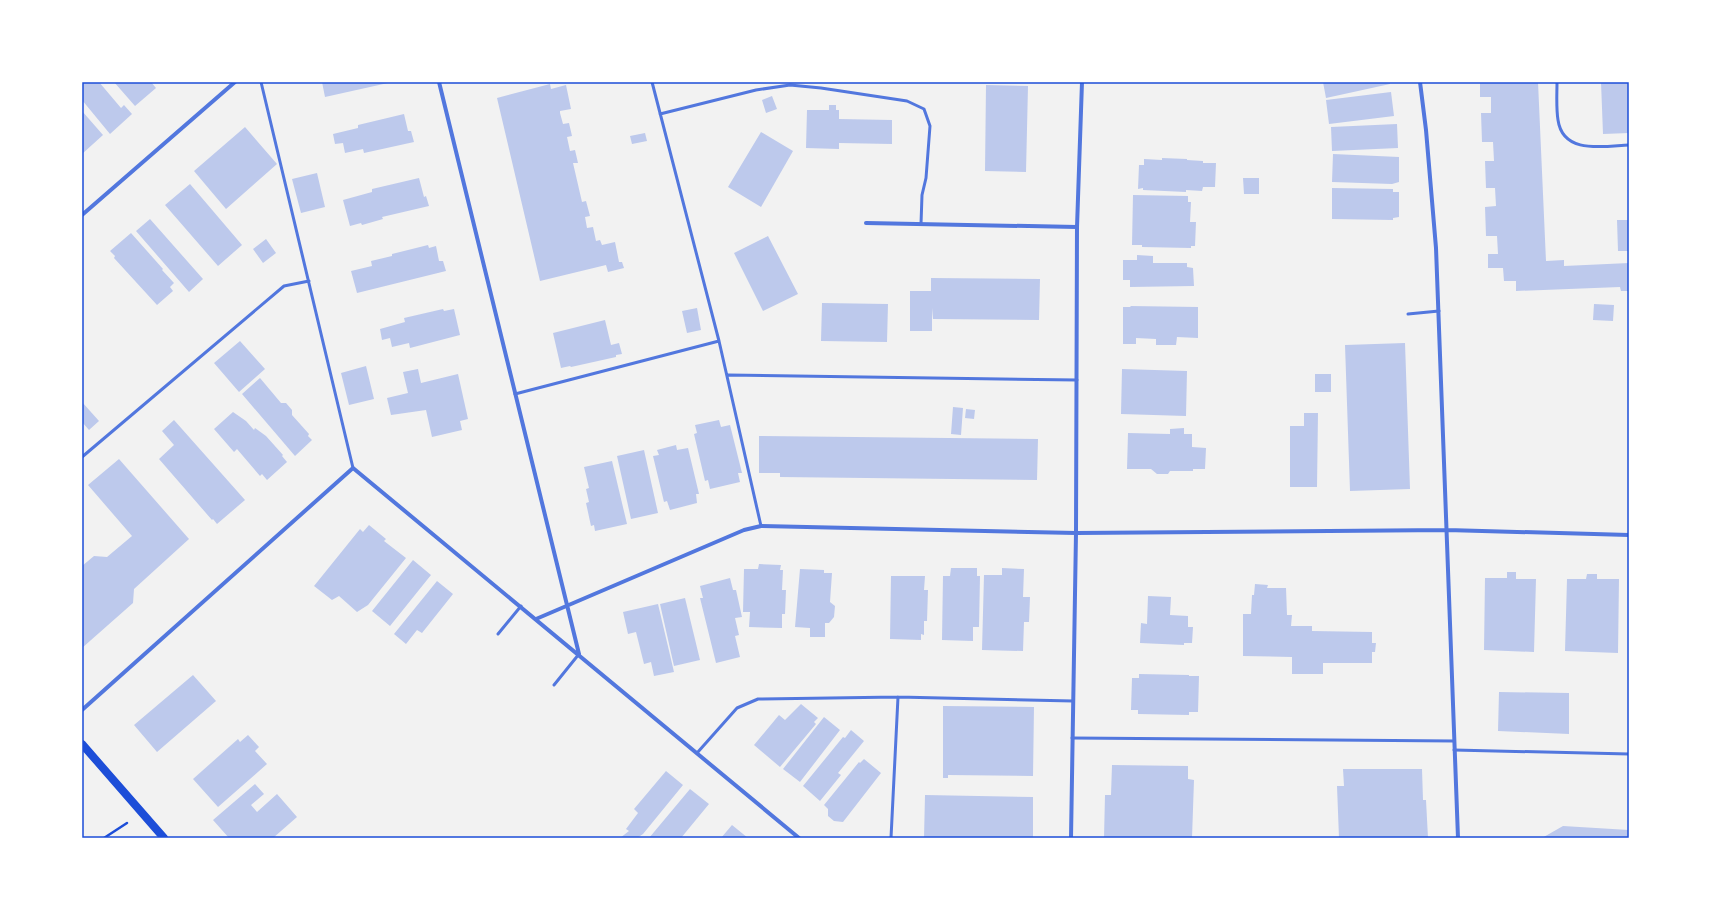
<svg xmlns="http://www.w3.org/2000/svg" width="1711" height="920" font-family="'Sofia Sans Condensed',sans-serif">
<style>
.building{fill:#bdc9ec}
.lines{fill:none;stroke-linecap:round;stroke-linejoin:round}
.path{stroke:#1d4ed8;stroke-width:2.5}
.service{stroke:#5277de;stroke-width:3}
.minor{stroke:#5277de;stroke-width:4}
.secondary{stroke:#1d4ed8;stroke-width:8}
.neatline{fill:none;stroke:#1d4ed8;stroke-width:1.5}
</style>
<rect width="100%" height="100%" fill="#f2f2f2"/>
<path class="building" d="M82,82h17l22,26 3,-3 8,9 -22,20 -28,-34z
M114,82h37l5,6 -21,18z
M322,82h65l1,1 -63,14z
M1323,82h67v2l-64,14z
M1480,82h58l8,179 18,-1v6l65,-3v28h-8l-1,-4 -104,4v-10h-12l-1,-13h-15v-14h10l-1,-18h-11l-1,-29 11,-1 -1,-18h-9l-1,-27h9l-1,-19h-11l-1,-29h10v-16h-11z
M1601,82h28v51l-26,1z
M550,84l1,5 15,-4 5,24 -11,2v2l3,11 6,-1 3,13 -5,1 3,14 5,-1 3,13h-5l9,39 4,-1 4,15 -5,1 2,11 6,-1 3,14 4,-1 2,5 13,-3 4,20h3l2,6 -16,4 -2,-7 -66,16 -43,-183z
M986,85l42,1 -2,86 -41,-1z
M1391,92l3,24 -65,8 -3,-24z
M772,96l5,13 -11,4 -4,-13z
M829,105h7v5h3v9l53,1v24l-53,-1v6l-33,-1 1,-38h22z
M82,111l21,24 -21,19z
M404,114l4,17h3l3,11 -50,11 -1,-4 -18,4 -2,-10 -8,1 -2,-10 25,-6v-3z
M1397,124l1,24 -66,3 -1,-24z
M245,127l32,37 -51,45 -32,-38z
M761,132l32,19 -32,56 -33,-20z
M645,133l2,8 -15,3 -2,-8z
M1333,154l66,3v25l-7,2 -60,-2z
M1162,158l25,1v1l16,1v2h13l-1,24h-12l-1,4 -16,-1v2l-43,-2v-2l-5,1 1,-24h5v-6l18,1z
M317,173l8,34 -24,6 -9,-34z
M419,178l5,19 2,-1 3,10 -47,11 1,2 -21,6 -1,-2 -11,3 -7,-26 29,-8v-3z
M1243,178h16v16h-15z
M190,184l52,61 -24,21 -53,-61z
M1332,188l61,1v3h6v25l-6,1v2l-61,-1z
M1133,195l55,1v6h3l-1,20h6l-1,24h-4v2l-49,-1v-2h-10z
M150,219l53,60 -14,13 -53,-61z
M1617,220h12v31h-11z
M131,233l32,36 -1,1 12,13 -4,4 3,4 -16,14 -43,-47 1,-2 -5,-5z
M768,236l30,58 -35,17 -29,-58z
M266,239l10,14 -13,10 -10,-14z
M428,245l1,3 7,-2 3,15h4l3,10 -89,22 -6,-22 21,-5 -1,-5 21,-5v-2z
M1137,255l16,1v7h34v4l6,1 1,18 -64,1v-7h-7v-20h14z
M931,278l109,1 -1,41 -106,-1 -1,-11v23h-22v-40h21z
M822,303l66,1 -1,38 -66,-1z
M1594,304l20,1 -1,16 -20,-1z
M1130,306l68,1v31l-21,-1 -1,8h-20v-6l-20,-1v6h-13v-37h8z
M697,308l4,22 -14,3 -5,-22z
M443,309l1,2 10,-2 6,26 -50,13 -1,-5 -17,4 -2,-9 -8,2 -2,-11 25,-7 -1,-4z
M605,320l6,25 8,-2 3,11 -6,1v2l-45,10 -1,-1 -9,2 -8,-35z
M240,341l25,28 -26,23 -25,-29z
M1405,343l5,146 -60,2 -5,-146z
M366,366l8,33 -25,6 -8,-32z
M418,369l3,14 37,-9 10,45 -8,2 2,9 -30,7 -6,-27 -35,5 -4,-17 21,-5 -5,-21z
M1122,369l65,2 -1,45 -65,-2z
M1315,374h16v18h-16z
M260,378l21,25h5l6,7v5l17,19 -1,2 4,4 -17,16 -53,-62z
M82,402l17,19 -10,9 -7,-8z
M953,407l10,1 -2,27 -10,-1z
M966,409l9,1 -1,9 -9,-1z
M233,412l13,9 8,9 1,-2 11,8 17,19 -1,1 5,6 -20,18 -5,-6 -2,2 -23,-27 -3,3 -20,-23z
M1304,413h14l-1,74h-27v-61h14z
M174,420l71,80 -28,24 -4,-5 -1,1 -53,-61 15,-14 -12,-14z
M719,420l2,7 9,-2 12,48h-4l2,9 -30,7 -2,-9 -3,1 -11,-47 3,-1 -2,-8z
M1184,428v6h8v13l14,1 -1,21h-12v2h-23l-2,3h-11l-6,-5h-24l1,-36 42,1v-5z
M759,436l279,3 -1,41 -257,-3v-4h-21z
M676,445l1,5 11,-2 11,46h-3l1,9 -27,7 -3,-9 -3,1 -11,-46 6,-1 -2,-5z
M644,450l14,63 -27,6 -14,-63z
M119,459l70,80 -55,50 -1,14 -51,45v-82l12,-10 13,1 25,-21 -44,-51z
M612,461l15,63 -32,7 -1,-6 -3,1 -5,-23 3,-1 -3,-13 3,-1 -5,-21z
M369,525l17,14 -2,2 22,17 -38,47 -11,7 -18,-16 -7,4 -18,-14 46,-57 3,3z
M413,560l18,15 -41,51 -18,-15z
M759,564l22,1 -1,5h3l-1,20h4l-1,24h-3v14l-33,-1 1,-15h-7l1,-43h14z
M951,568h26v8h3l-1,51h-6v14l-31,-1 1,-64h7z
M1002,568l22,1 -1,28h7l-1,25h-5l-1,29 -41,-1 2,-75h18z
M800,569l24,1v3h8l-2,29 5,4 -1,11 -5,6h-4v14h-15v-9l-15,-1z
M1507,572h9v7h20l-2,73 -50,-2 1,-72h22z
M1587,574h10v5h22l-1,74 -53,-2 2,-72h19z
M891,576h34l-1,14h4l-1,31h-3v14l-3,-1v6l-31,-1z
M730,578l3,12h3l6,27 -7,1 4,17 -4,1 5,21 -24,6 -16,-65h3l-3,-12z
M437,581l16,13 -31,39 -5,-3 -11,14 -12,-10z
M1255,584l13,1 -1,3h19l1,27h5l-1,11h21v5l60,1v11h4l-1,9h-3v11h-49v11h-31v-17l-49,-1v-42h8l1,-19h2z
M1148,596l23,1 -1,18 18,1v11h5l-1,16h-8v2l-44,-2 1,-20 6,1z
M685,598l15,62 -26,6 -14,-62z
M658,604l16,68 -20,4 -3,-14 -7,2 -8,-32 -8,2 -5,-22z
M1139,674l50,1v1h10l-1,36h-9v3l-51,-1v-4h-7l1,-32h7z
M193,675l23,26 -59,51 -23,-27z
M1499,692l70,1v41l-71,-3z
M801,704l17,14 -4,4 2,2 -36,43 -26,-22 25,-30 6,5z
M943,706l91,1 -1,69 -85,-1v3h-5z
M824,717l16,13 -40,52 -17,-13z
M851,730l13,11 -26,32 3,2 -21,26 -17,-15 40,-49 2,1z
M248,735l11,12 -4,4 12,13 -49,43 -25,-28 45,-40 2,3z
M864,759l17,14 -38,49 -9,-1 -6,-5v-7l-4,-4 35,-43 1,1z
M1112,765l76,1v13l6,1 -2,58h-88l1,-43h6z
M1343,769h79l1,31h3l2,38h-89l-2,-52h7z
M666,771l17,14 -40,49 -6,4h-17l9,-7 -3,-2 12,-16 -4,-4z
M255,784l9,10 -13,11 6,7 20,-18 20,23 -24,21h-44l-16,-18z
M690,789l19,15 -28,34h-32z
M925,795l108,2v41h-109z
M732,825l16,13h-27z
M1563,826l66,4v8h-87z"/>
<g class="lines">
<path class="path" d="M104,838l23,-15"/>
<path class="service" d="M261,82l92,386
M652,82l67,259 42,185
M1557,82c0,12 -1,26 1,38 5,35 46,26 71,25
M660,114l96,-24 34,-5 31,3 86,13 17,8 6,17 -4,52 -4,17 -1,29
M1408,314l31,-3
M728,375l349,5
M515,394l204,-53
M82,457l202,-171 25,-5
M498,634l23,-28
M554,685l25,-31
M1072,738l382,3
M1454,750l175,4
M697,753l40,-45 21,-9 140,-2 175,4
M891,838l7,-141"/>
<path class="minor" d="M439,82l140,572
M1420,82l6,48 10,118 22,590
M82,215l153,-133
M866,223l211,4
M536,619l208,-89 17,-4 315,7 371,-3 182,5
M82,710l271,-242 446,370
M1071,838l5,-305 1,-306 5,-145"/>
<path class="secondary" d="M82,744l82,94"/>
</g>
<rect width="1711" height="920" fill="none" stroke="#ffffff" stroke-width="166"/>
<rect x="83" y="83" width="1545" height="754" class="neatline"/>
</svg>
